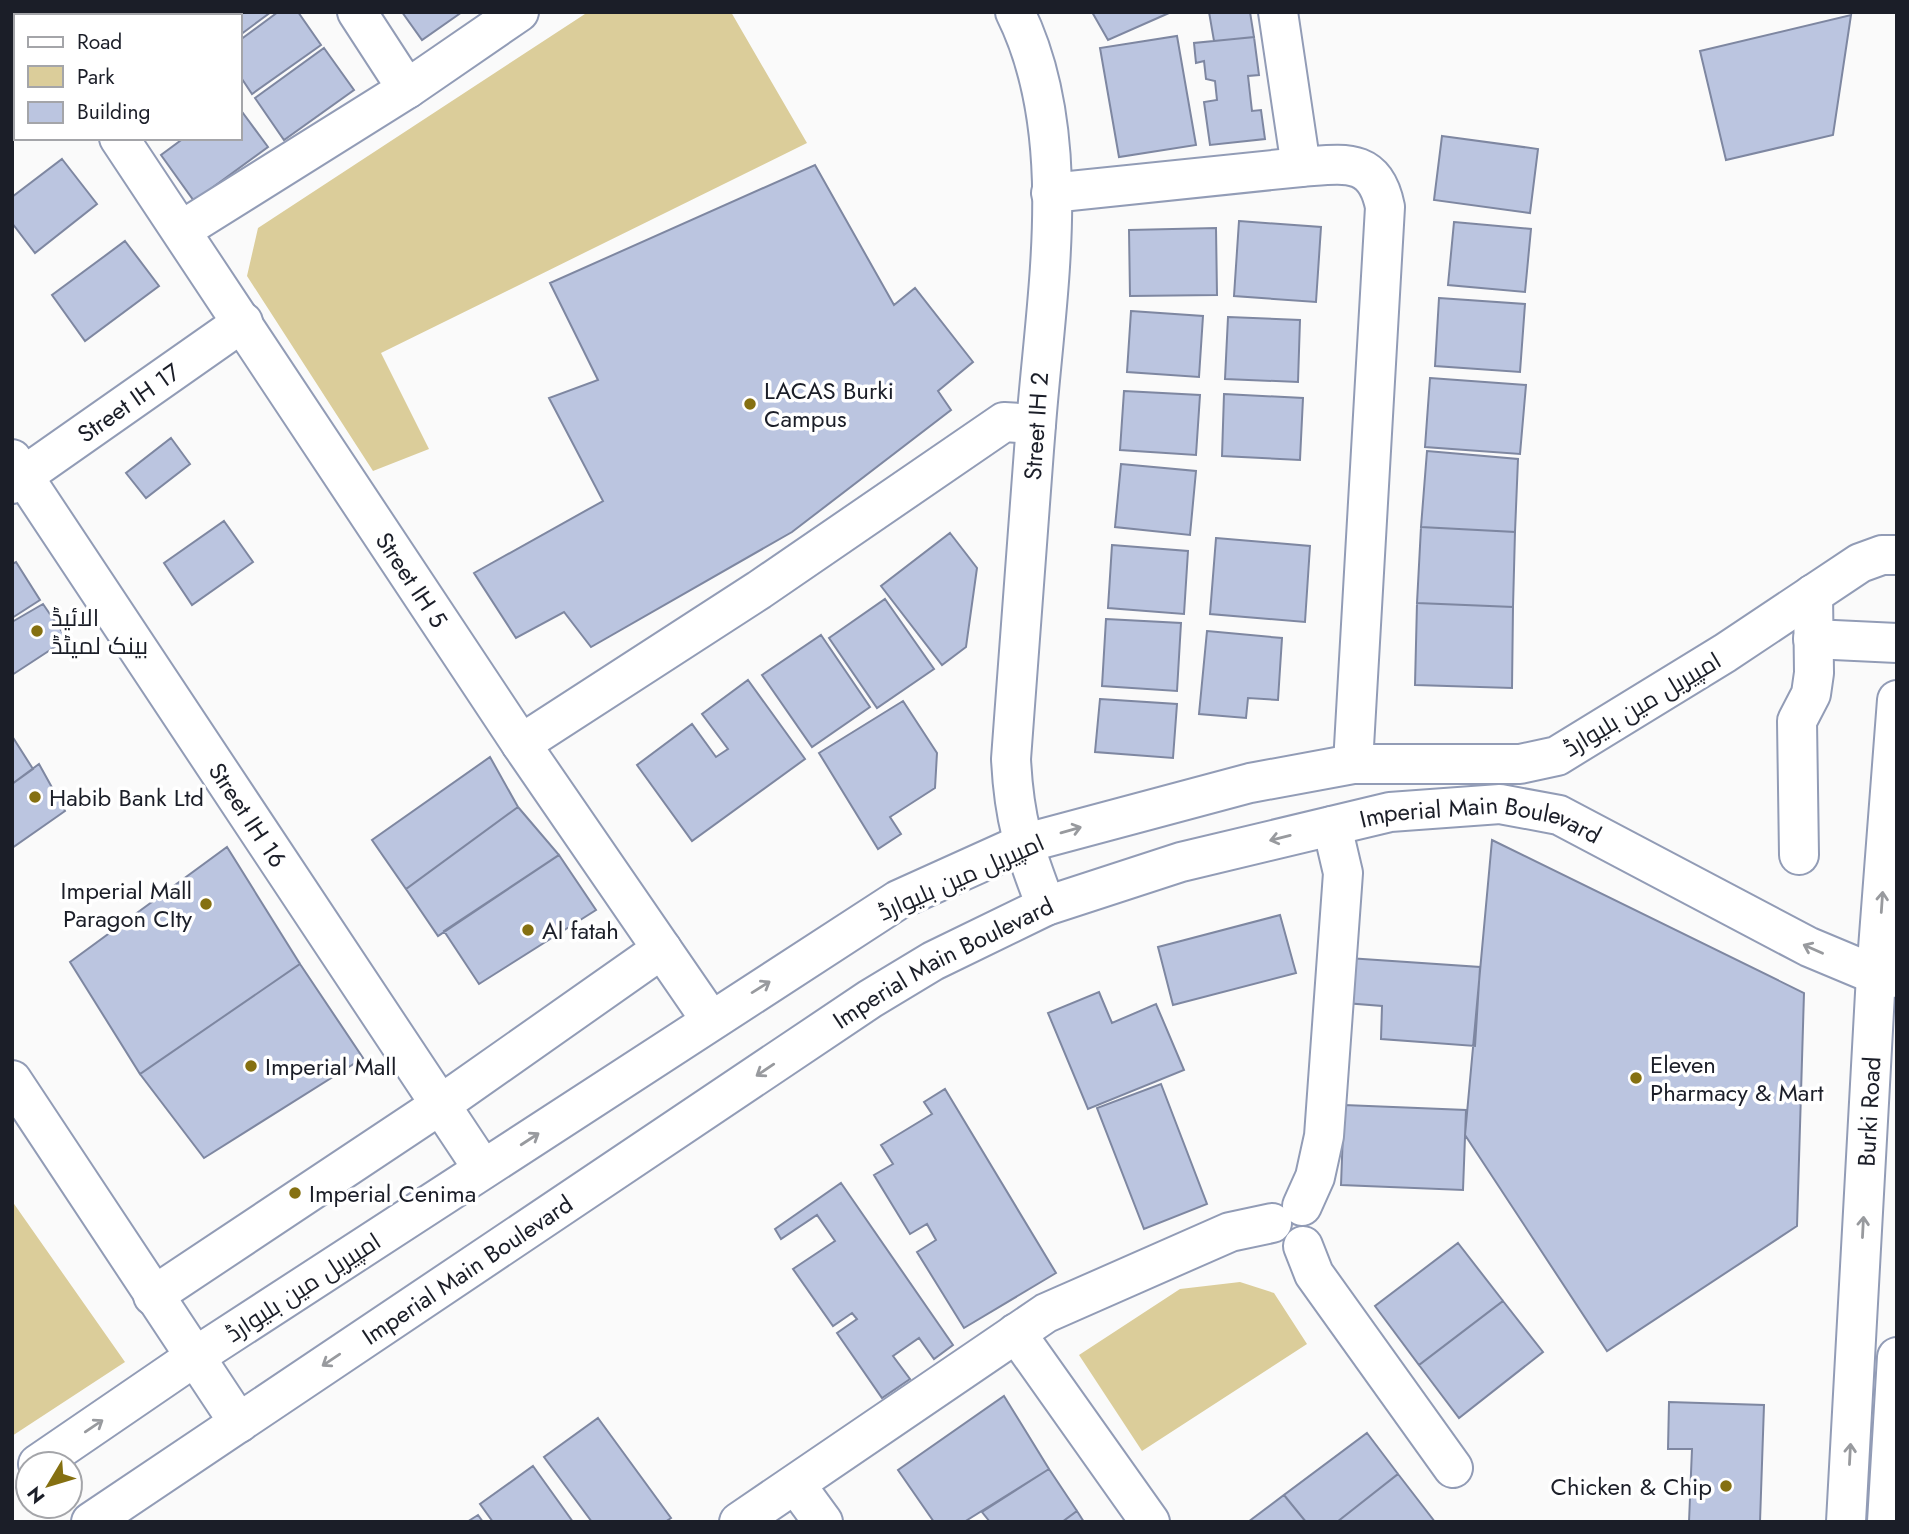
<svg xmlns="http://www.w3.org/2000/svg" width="1909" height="1534" font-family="Jost,Cairo,sans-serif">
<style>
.green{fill:#dbcd9a}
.building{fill:#bbc5e0;stroke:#7e87a1;stroke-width:2}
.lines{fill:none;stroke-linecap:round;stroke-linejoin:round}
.minor-casing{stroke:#929cb6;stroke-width:42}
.major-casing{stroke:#929cb6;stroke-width:42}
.minor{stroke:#fff;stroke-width:38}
.major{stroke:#fff;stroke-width:38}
.oneway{stroke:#989a9e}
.poi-dot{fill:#857011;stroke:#fff;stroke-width:2.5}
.labels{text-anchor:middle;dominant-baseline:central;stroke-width:7;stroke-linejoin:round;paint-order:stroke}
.poi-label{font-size:24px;fill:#1b1e28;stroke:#fff;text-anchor:start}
.street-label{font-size:24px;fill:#1b1e28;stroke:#fff}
</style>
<rect width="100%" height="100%" fill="#fafafa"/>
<path class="green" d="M588,12h143l76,131 -426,210 48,96 -56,22 -126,-195 11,-48z
M12,1201l113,161 -113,74z
M1240,1282l34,11 33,51 -165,107 -63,-96 101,-66z"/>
<path class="building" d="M193,12h78l-31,23v-19h-44z
M278,12h20l23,33 -69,49 -12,-18v-36z
M402,12h60l-40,28z
M1092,12h77v1l-61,27z
M1209,12h41l4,25 -40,4z
M1851,15l-18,120 -107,25 -26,-109z
M1177,36l19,109 -77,12 -19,-109z
M1254,37l5,38 -11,1 4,35 9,-1 4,29 -55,6 -6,-43 13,-2 -2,-19 -9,-2 -2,-18 -8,2 -2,-20z
M324,48l30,42 -70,50 -29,-42z
M240,109l28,38 -74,54 -33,-46 23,-17h56z
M1442,136l96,13 -8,64 -96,-13z
M62,159l35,45 -62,49 -23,-30v-26z
M815,165l79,140 21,-17 58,74 -35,29 13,19 -159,122 -201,115 -27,-35 -48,26 -42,-65 129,-72 -54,-103 49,-18 -48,-97z
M1239,221l82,6 -5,75 -82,-6z
M1454,222l77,7 -6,63 -77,-7z
M1216,228l1,67 -87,1 -1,-66z
M125,241l34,45 -74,55 -33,-46z
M1439,298l86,6 -5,68 -85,-6z
M1131,311l72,5 -4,61 -72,-5z
M1228,317l72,3 -2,62 -73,-3z
M1430,378l96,7 -6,69 -95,-7z
M1124,391l76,4 -4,60 -76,-5z
M1224,394l79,4 -3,62 -78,-4z
M171,438l19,26 -44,34 -20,-25z
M1427,451l91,8 -3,73 -94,-5z
M1121,464l75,7 -6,64 -75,-8z
M224,521l29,41 -61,43 -28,-42z
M1421,527l94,5 -2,75 -96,-4z
M950,533l27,35 -11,79 -24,18 -61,-79z
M1216,538l94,8 -5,76 -95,-8z
M1112,545l76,6 -4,63 -76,-6z
M16,562l24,38 -28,18v-54z
M885,599l49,70 -57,39 -48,-70z
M1417,603l96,4 -1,81 -97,-3z
M43,604l24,35 -55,36v-53z
M1106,619l75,4 -4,68 -75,-5z
M1207,631l75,7 -4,62 -30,-2 -2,20 -47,-4z
M821,635l49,72 -58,40 -50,-72z
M748,680l57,79 -113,82 -55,-76 55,-41 24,33 12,-8 -26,-35z
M1100,699l77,5 -4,54 -78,-6z
M903,701l34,52 -2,35 -45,29 11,17 -23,15 -59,-96z
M12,736l21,33 -21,15z
M490,757l28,50 -112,82 -34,-49z
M39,764l26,47 -53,37v-64z
M518,807l41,48 -121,81 -32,-47z
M1492,840l312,153 -7,233 -190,125 -142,-216z
M227,847l73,117 -160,110 -70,-112z
M559,855l37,55 -117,74 -35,-53z
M1280,915l16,58 -123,32 -15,-58z
M1348,958l132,9 -5,79 -94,-7 1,-33 -37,-3z
M300,964l63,94 -159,100 -64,-84z
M1099,992l13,31 44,-19 28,66 -96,39 -40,-96z
M1161,1084l46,120 -63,25 -47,-121z
M945,1089l111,184 -92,55 -47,-76 19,-12 -9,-16 -17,10 -36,-59 19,-11 -12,-19 51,-31 -8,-12z
M1344,1105l122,5 -3,80 -122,-5z
M841,1183l112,162 -19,14 -15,-21 -26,18 17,23 -28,19 -45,-65 20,-14 -5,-6 -19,13 -40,-57 42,-28 -18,-26 -36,24 -6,-10z
M1458,1243l45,58 -84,64 -44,-59z
M1503,1301l40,51 -84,66 -40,-53z
M1004,1396l45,73 -85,53h-30l-36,-52z
M1669,1402l95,3 -4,117h-71l3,-73h-24z
M598,1418l73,100 -6,4h-73l-48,-65z
M1367,1433l31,41 -61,48h-31l-22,-27z
M533,1466l40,56h-80l-13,-18z
M1049,1469l28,42 -15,11h-72l-8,-10z
M1398,1474l37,48h-98z
M1284,1495l22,27h-58z
M1077,1511l7,11h-22z
M478,1515l5,7h-16z"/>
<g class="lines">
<defs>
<g id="minor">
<path d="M34,12l2,4"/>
<path d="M357,12l50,77"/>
<path d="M1015,12c61,123 31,282 21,413 -9,111 -17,222 -25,334 3,61 13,90 35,147"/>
<path d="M1278,12l23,155c42,-3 74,-11 84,40l-32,557"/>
<path id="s1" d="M119,138l402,606 189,275"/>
<path d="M1051,193l250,-26"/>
<path d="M182,230l225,-141 112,-77"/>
<path id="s2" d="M12,459l471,710"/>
<path id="s3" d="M12,484l231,-162"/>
<path d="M1813,639l84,4"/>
<path d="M521,744l238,-154 245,-168 32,2"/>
<path d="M1799,855l-2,-134 14,-27 3,-21 -1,-79"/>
<path d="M12,1080l227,343"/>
<path d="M1302,1206l13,-29 9,-41 19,-263 -11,-47"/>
<path d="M1303,1246l11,28 139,194"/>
<path d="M153,1296l287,-191 222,-156"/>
<path d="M1016,1333l134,189"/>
<path d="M38,1464l155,-106 705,-458 124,-56 228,-61 103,-19h167l37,-8 168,-103 135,-90 22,-8h15"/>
<path d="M796,1485l27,37"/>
<path id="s4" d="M91,1522l779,-523 63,-38 113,-55 135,-44 209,-50 110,-8 59,11 250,132 67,28 21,3"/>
<path d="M739,1522l307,-209 184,-81 42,-9"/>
</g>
<g id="major">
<path id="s5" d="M1846,1522l30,-547 21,-275"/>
<path d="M1887,1522l10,-165"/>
</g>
</defs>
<use href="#minor" class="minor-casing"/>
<use href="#major" class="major-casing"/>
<use href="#minor" class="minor"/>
<use href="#major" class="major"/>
</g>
<defs><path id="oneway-shaft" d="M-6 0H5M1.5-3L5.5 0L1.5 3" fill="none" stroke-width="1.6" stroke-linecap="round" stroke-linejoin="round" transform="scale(1.75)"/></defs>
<g class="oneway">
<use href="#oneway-shaft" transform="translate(1071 830) rotate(-16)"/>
<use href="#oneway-shaft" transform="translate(1280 838) rotate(166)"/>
<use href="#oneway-shaft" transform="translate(1882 902) rotate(-86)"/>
<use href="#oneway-shaft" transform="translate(1813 949) rotate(-156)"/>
<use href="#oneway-shaft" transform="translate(761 987) rotate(-32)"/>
<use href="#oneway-shaft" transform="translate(765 1070) rotate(146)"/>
<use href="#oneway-shaft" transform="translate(530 1139) rotate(-33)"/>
<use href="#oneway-shaft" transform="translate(1863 1227) rotate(-87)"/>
<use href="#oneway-shaft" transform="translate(331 1360) rotate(146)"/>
<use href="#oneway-shaft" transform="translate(94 1426) rotate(-34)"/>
<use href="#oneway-shaft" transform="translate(1850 1454) rotate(-87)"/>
</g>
<g class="poi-dot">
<circle cx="750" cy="404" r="7"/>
<circle cx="37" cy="631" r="7"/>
<circle cx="35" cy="797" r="7"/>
<circle cx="206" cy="904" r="7"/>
<circle cx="528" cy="930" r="7"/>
<circle cx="251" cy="1066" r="7"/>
<circle cx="1636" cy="1078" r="7"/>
<circle cx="295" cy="1193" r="7"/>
<circle cx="1726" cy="1486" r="7"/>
</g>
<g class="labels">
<g class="poi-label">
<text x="764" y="390">LACAS Burki<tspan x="764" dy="28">Campus</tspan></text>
<text x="51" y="617">الائیڈ<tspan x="51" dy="28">بینک لمیٹڈ</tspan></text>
<text x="49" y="797">Habib Bank Ltd</text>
<text x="192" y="890" text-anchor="end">Imperial Mall<tspan x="192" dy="28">Paragon CIty</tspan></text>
<text x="542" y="930">Al fatah</text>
<text x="1650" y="1064">Eleven<tspan x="1650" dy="28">Pharmacy &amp; Mart</tspan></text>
<text x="265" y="1066">Imperial Mall</text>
<text x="309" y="1193">Imperial Cenima</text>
<text x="1712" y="1486" text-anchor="end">Chicken &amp; Chip</text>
</g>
<g class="street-label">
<text stroke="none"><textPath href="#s3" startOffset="142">Street IH 17</textPath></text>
<text transform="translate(1036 426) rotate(-86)">Street IH 2</text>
<text stroke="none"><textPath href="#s1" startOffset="530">Street IH 5</textPath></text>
<text transform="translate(1642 704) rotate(-31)">امپیریل مین بلیوارڈ</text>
<text stroke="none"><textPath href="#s2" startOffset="427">Street IH 16</textPath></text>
<text stroke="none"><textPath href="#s4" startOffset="1587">Imperial Main Boulevard</textPath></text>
<text transform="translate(961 877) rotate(-24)">امپیریل مین بلیوارڈ</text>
<text stroke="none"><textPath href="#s4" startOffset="1020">Imperial Main Boulevard</textPath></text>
<text stroke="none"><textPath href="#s5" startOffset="411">Burki Road</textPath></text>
<text stroke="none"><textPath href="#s4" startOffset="453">Imperial Main Boulevard</textPath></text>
<text transform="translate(303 1287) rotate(-33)">امپیریل مین بلیوارڈ</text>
</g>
</g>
<rect width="1909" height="1534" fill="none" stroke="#1b1e28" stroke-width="28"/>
<rect x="14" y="14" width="228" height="126" fill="#ffffff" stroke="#a4a5a9" stroke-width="2"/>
<rect x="28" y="37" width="35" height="10" fill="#ffffff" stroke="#a4a5a9" stroke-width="2"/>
<text x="77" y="49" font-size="21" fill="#1b1e28">Road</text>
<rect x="28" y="66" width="35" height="21" fill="#dbcd9a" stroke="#a4a5a9" stroke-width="2"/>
<text x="77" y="84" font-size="21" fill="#1b1e28">Park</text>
<rect x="28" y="102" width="35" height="21" fill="#bbc5e0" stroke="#a4a5a9" stroke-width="2"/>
<text x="77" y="119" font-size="21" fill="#1b1e28">Building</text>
<g transform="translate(49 1485) rotate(232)"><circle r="33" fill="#ffffff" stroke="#a4a5a9" stroke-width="2"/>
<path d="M0-5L12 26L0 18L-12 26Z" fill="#857011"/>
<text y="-10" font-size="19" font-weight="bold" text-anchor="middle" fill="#1b1e28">N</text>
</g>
</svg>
